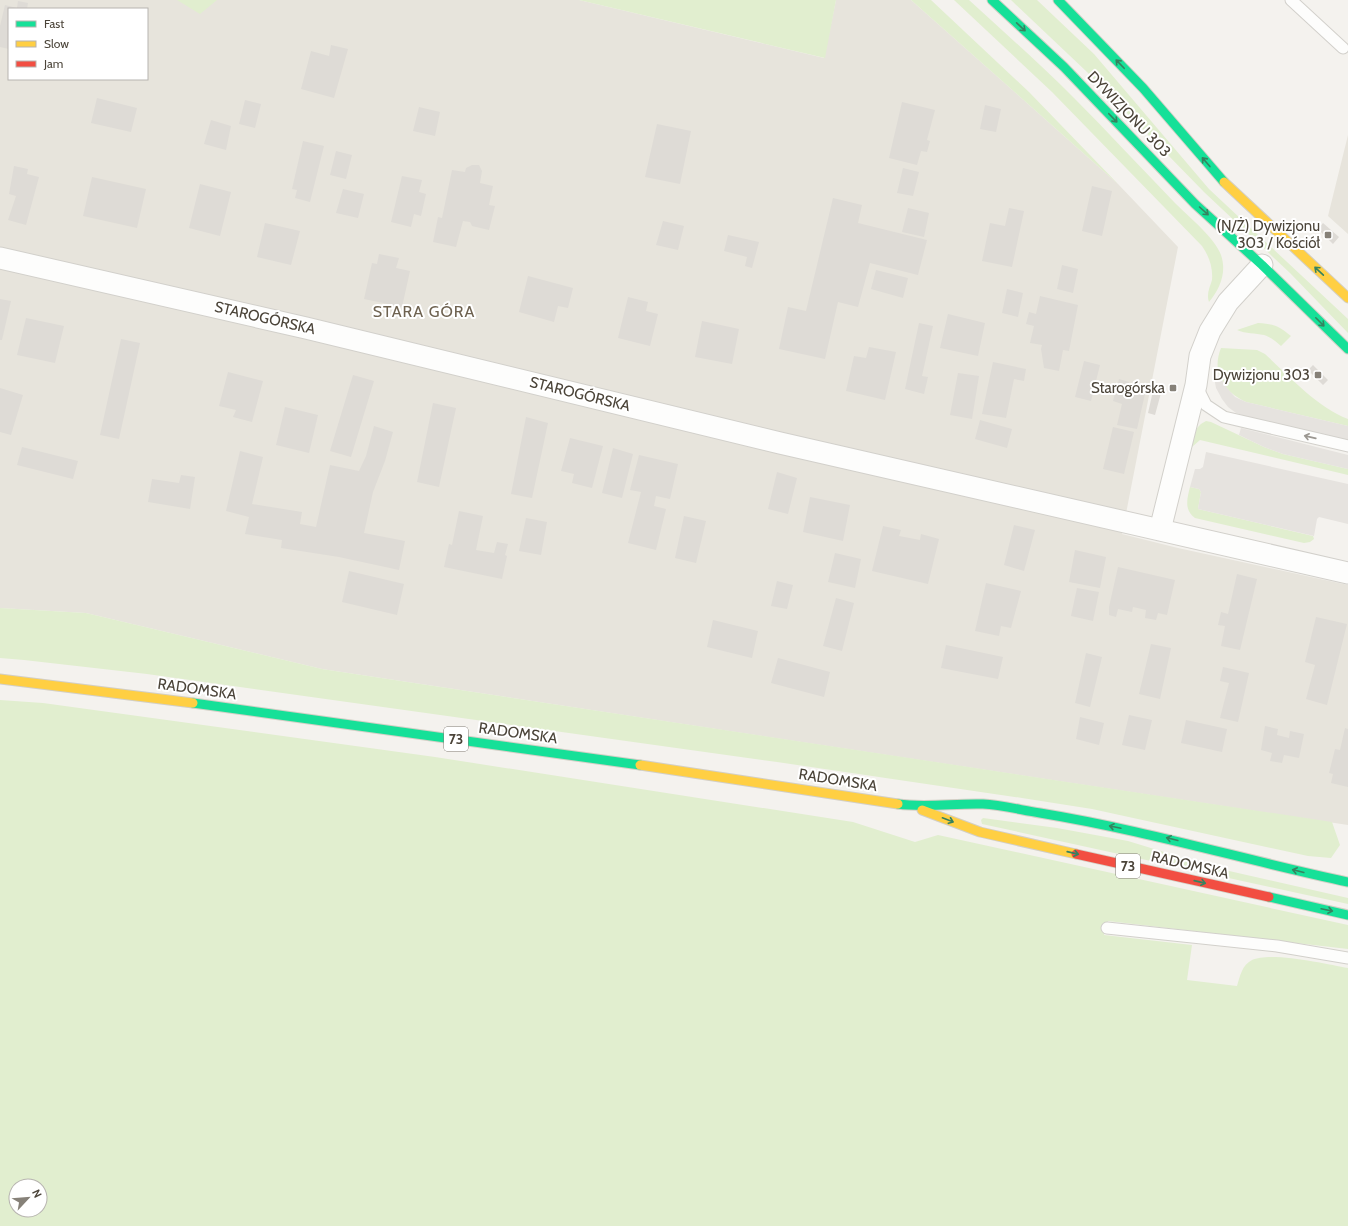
<svg xmlns="http://www.w3.org/2000/svg" width="1348" height="1226" font-family="Cabin,sans-serif">
<style>
.residential{fill:#e7e4dc;fill-rule:evenodd}
.green{fill:#e1eecf;fill-rule:evenodd}
.parking{fill:#e6e3df}
.building{fill:#dedbd6}
.lines{fill:none;stroke-linecap:round;stroke-linejoin:round}
.lane-casing{stroke:#d2d0cb;stroke-width:13}
.street-casing{stroke:#d2d0cb;stroke-width:23}
.fast-casing{stroke:#d3cfc5;stroke-width:11}
.slow-casing{stroke:#d3cfc5;stroke-width:11}
.jam-casing{stroke:#d3cfc5;stroke-width:11}
.lane{stroke:#fdfdfc;stroke-width:11}
.street{stroke:#fdfdfc;stroke-width:21}
.fast{stroke:#16e098;stroke-width:9}
.slow{stroke:#ffcf43;stroke-width:9}
.jam{stroke:#f24e42;stroke-width:9}
.oneway{stroke:#36825f}
.oneway2{stroke:#9b9791}
.poi-dot{fill:#868178;stroke:#fff;stroke-width:1.5}
.labels{text-anchor:middle;dominant-baseline:central;stroke-width:4;stroke-linejoin:round;paint-order:stroke}
.shield{fill:#fff;stroke:#817c74;stroke-width:1}
.shield-label{font-size:14px;font-weight:bold;fill:#4b4439}
.street-label{font-size:15px;fill:#4b4439;stroke:#fff}
.poi-label{font-size:15px;fill:#4b4439;stroke:#fff;text-anchor:end}
.neighbourhood-label{font-size:16px;letter-spacing:1px;fill:#6e6250;stroke:#fff}
</style>
<rect width="100%" height="100%" fill="#f4f2ee"/>
<path class="residential" d="M0,0h579l245,58 12,-58h75l207,184 60,63 -56,287 56,14 170,37v240l-1026,-156 -236,-56 -86,-5zM9,9h138v70h-138z
M1348,135v99l-20,-18z"/>
<path class="green" d="M177,0h40l-17,14z
M579,0h257l-11,58z
M911,0h20l98,92 89,92z
M954,0h15c35,32 71,64 105,98 34,34 67,70 101,105 13,13 40,35 46,52 6,17 -1,34 -12,47 -3,-8 1,-15 3,-22 1,-13 -3,-24 -10,-34l-150,-154z
M1011,0h26l57,54 115,135 139,130v14l-58,-60 -86,-81 -117,-120z
M1258,323c17,1 20,3 33,13l-10,10c-5,-4 -10,-9 -17,-11 -9,-2 -18,-1 -27,-5z
M1221,348l36,2 8,4c25,23 51,52 83,65v7l-102,-24c-22,-10 -35,-29 -25,-54z
M1206,421l5,1 53,25 19,7 65,15v6l-148,-35 -8,7c2,-12 2,-20 14,-26z
M1190,487l9,2 2,3 -3,17 115,27 1,3 -4,3 -6,1 -109,-25c-11,-8 -8,-19 -5,-31z
M0,608l86,5 236,56 1010,153 8,23 -9,13 -23,-2 -216,-47 -70,-11 -245,-36 -630,-88 -123,-14 -24,-2z
M0,700l43,3 392,54 418,65 62,20 23,-7 410,90v24l-240,-28 -4,14 88,10 -5,35 50,6c3,-10 5,-21 15,-26 18,-9 75,4 96,8v258h-1348zM16,1186h24v24h-24z
M983,818l74,10 71,13 88,27 132,30v6l-366,-80 -1,-4z"/>
<path class="parking" d="M1220,376l7,12 8,9 11,5 102,24v15l-93,-22 -19,-6 -8,-6 -6,-8 -6,-11 -2,-11z
M1241,428l107,27v14l-65,-15 -19,-7 -25,-12z
M1206,452l142,32v40l-29,-7 -2,2 -3,17 -116,-27 3,-17 -2,-3 -9,-2 5,-18h5l3,-2z"/>
<path class="building" d="M18,1l10,2 -1,6h-18v40l-9,-2v-21l5,-21 12,3z
M331,45l17,4 -14,49 -33,-9 10,-38 18,5z
M97,98l40,10 -6,24 -40,-9z
M245,100l16,4 -6,24 -16,-4z
M902,102l33,8 -8,30 3,1 -3,11 -6,-1 -4,14 -28,-7z
M985,105l16,4 -5,23 -16,-3z
M419,107l21,5 -5,24 -22,-5z
M211,120l20,6 -5,24 -22,-6z
M657,124l34,7 -11,53 -35,-7z
M303,141l21,5 -14,56 -15,-4 2,-8 -5,-1z
M336,151l16,4 -6,24 -16,-4z
M472,165h7l3,6 -2,12 13,3 -4,19 6,1 -6,24 -17,-4 -2,-4 -7,-1 -7,26 -23,-5 5,-25 4,1 10,-48 13,2 1,-4z
M14,166l14,3 -1,5 12,3 -13,48 -18,-5 8,-24 -7,-2z
M903,168l16,4 -6,24 -16,-3z
M402,176l20,4 -3,12 7,2 -5,22 -7,-2 -3,13 -20,-5z
M92,177l54,12 -9,39 -54,-12z
M200,184l31,8 -11,44 -31,-8z
M1092,186l20,5 -10,45 -20,-5z
M343,189l21,5 -6,24 -22,-5z
M833,198l29,7 -4,18 69,17 -9,35 -48,-12 -12,44 -20,-5 -13,57 -46,-10 9,-42 18,4z
M908,208l21,5 -5,24 -22,-5z
M1009,208l15,3 -12,56 -30,-6 8,-38 15,3z
M663,221l21,5 -6,24 -22,-5z
M265,223l35,8 -9,34 -34,-8z
M1323,223l16,14 -6,7 -15,-15z
M728,235l31,7 -7,26 -7,-2 2,-9 -23,-6z
M379,254l20,4 -3,10 14,3 -8,36 -38,-8 8,-36 5,1z
M1062,265l16,4 -5,24 -16,-4z
M876,270l32,8 -5,20 -32,-9z
M528,276l45,12 -5,20 -10,-2 -4,16 -35,-10z
M1007,289l16,4 -5,24 -16,-4z
M1040,296l38,9 -9,46 -6,-1 -4,21 -15,-3 -3,-19 1,-4 -12,-2 4,-17 -8,-2 3,-12 7,2z
M628,297l20,5 -2,9 12,3 -8,32 -32,-8z
M0,299l11,2 -9,39h-2z
M948,314l37,9 -7,33 -38,-8z
M26,318l38,8 -9,37 -38,-8z
M702,321l37,8 -7,35 -37,-7z
M919,323l14,3 -11,50 6,1 -4,17 -19,-5z
M121,339l19,4 -21,96 -19,-4z
M869,347l27,5 -11,48 -39,-9 8,-35 12,2z
M1084,361l16,4 -9,36 -16,-4z
M993,362l33,7 -2,12 -10,-2 -8,39 -24,-4z
M1313,365l15,15 -5,5 -15,-15z
M228,372l35,9 -11,41 -19,-5 3,-7 -17,-4z
M958,373l21,3 -7,43 -22,-4z
M353,375l21,6 -23,76 -21,-6z
M1119,379l10,3 -2,8 18,4 -8,35 -20,-4 5,-21 -9,-3z
M0,388l23,7 -12,40 -11,-3z
M1153,391l8,2 -6,22 -7,-2z
M433,403l23,5 -17,79 -22,-5z
M285,407l33,8 -9,38 -33,-8z
M526,417l22,6 -16,75 -21,-4z
M980,420l32,9 -5,19 -32,-9z
M374,426l19,6 -8,29 -12,31 -9,41 41,8 -6,29 -60,-13 -58,-9 1,-8 -37,-6 4,-17 -23,-6 14,-60 23,6 -11,47 50,8 -2,12 16,3 14,-62 29,6 7,-15z
M1113,427l21,5 -10,42 -21,-5z
M570,438l33,8 -11,42 -20,-5 2,-9 -13,-3z
M22,447l56,14 -5,18 -56,-14z
M613,448l20,6 -11,44 -20,-5z
M639,455l39,9 -8,35 -14,-3 -2,10 12,3 -10,41 -28,-7 13,-51 -11,-2z
M777,472l20,6 -9,36 -20,-5z
M181,475l14,2 -5,32 -42,-7 4,-23 27,4z
M810,497l40,8 -7,36 -40,-9z
M459,511l24,5 -7,34 18,3 3,-11 11,2 -3,11 2,1 -5,23 -58,-12 5,-23 3,1z
M684,516l22,5 -10,42 -21,-5z
M526,518l21,4 -6,33 -22,-4z
M1014,525l21,5 -11,41 -20,-6z
M883,526l18,4 -2,6 21,4 1,-6 18,5 -11,45 -56,-13z
M1075,550l31,7 -6,31 -31,-6z
M835,553l26,6 -6,29 -27,-6z
M1118,567l57,13 -8,35 -9,-2 -2,7 -11,-2 1,-8 -13,-3 -1,5 -14,-3 -2,8 -7,-2v-8z
M349,571l55,13 -7,31 -55,-13z
M1237,574l20,5 -17,71 -19,-4 4,-20 -7,-1 3,-13 7,2z
M777,581l16,4 -6,24 -16,-3z
M986,583l35,8 -10,37 -10,-2 -2,10 -24,-5z
M1077,588l22,4 -6,29 -22,-5z
M836,598l18,5 -12,48 -19,-5z
M1316,617l31,7 -20,81 -21,-6 9,-34 -10,-3z
M713,620l45,11 -6,27 -45,-11z
M1151,644l20,4 -11,51 -21,-5z
M946,645l57,12 -5,22 -57,-11z
M1086,653l16,4 -12,50 -15,-4z
M778,658l52,14 -6,25 -53,-14z
M1223,667l26,6 -11,49 -18,-4 9,-35 -9,-2z
M1129,715l23,5 -7,30 -23,-5z
M1080,717l24,6 -5,22 -23,-6z
M1186,720l41,9 -5,23 -41,-9z
M1265,726l13,3 -1,6 12,3 1,-7 14,3 -5,24 -15,-3 -2,8 -12,-2 2,-8 -11,-3z
M1345,728l3,1v58l-17,-4 2,-9 -4,-1 6,-24 5,1z"/>
<g class="lines">
<defs>
<path id="lane" d="M1291,0l52,48
M1197,387l9,18 18,12 124,29
M1107,928l170,18 71,12"/>
<path id="street" d="M0,258l306,70 474,115 568,130
M1160,530l36,-145 4,-29 10,-25 18,-29 34,-37"/>
<path id="fast" d="M992,0l72,67 131,137 67,61 86,84
M1058,0l85,88 81,94
M193,703l447,62
M898,804c28,4 57,-1 85,0 19,1 38,6 57,9 104,17 205,47 308,69
M1269,897l79,18"/>
<path id="slow" d="M1224,182l124,116
M0,679l193,24
M640,765l258,39
M922,810l58,22 96,22"/>
<path id="jam" d="M1076,854l193,43"/>
</defs>
<use href="#lane" class="lane-casing"/>
<use href="#street" class="street-casing"/>
<use href="#fast" class="fast-casing"/>
<use href="#slow" class="slow-casing"/>
<use href="#jam" class="jam-casing"/>
<use href="#lane" class="lane"/>
<use href="#street" class="street"/>
<use href="#fast" class="fast"/>
<use href="#slow" class="slow"/>
<use href="#jam" class="jam"/>
</g>
<defs><path id="oneway-shaft" d="M-6 0H5M1.5-3L5.5 0L1.5 3" fill="none" stroke-width="1.6" stroke-linecap="round" stroke-linejoin="round"/></defs>
<g class="oneway">
<use href="#oneway-shaft" transform="translate(1021 27) rotate(43)"/>
<use href="#oneway-shaft" transform="translate(1120 64) rotate(-134)"/>
<use href="#oneway-shaft" transform="translate(1113 118) rotate(46)"/>
<use href="#oneway-shaft" transform="translate(1206 162) rotate(-131)"/>
<use href="#oneway-shaft" transform="translate(1204 211) rotate(42)"/>
<use href="#oneway-shaft" transform="translate(1319 271) rotate(-137)"/>
<use href="#oneway-shaft" transform="translate(1320 322) rotate(45)"/>
<use href="#oneway-shaft" transform="translate(948 820) rotate(21)"/>
<use href="#oneway-shaft" transform="translate(1115 827) rotate(-168)"/>
<use href="#oneway-shaft" transform="translate(1172 839) rotate(-166)"/>
<use href="#oneway-shaft" transform="translate(1073 853) rotate(13)"/>
<use href="#oneway-shaft" transform="translate(1298 871) rotate(-166)"/>
<use href="#oneway-shaft" transform="translate(1200 882) rotate(13)"/>
<use href="#oneway-shaft" transform="translate(1327 910) rotate(12)"/>
</g>
<use class="oneway2" href="#oneway-shaft" transform="translate(1310 437) rotate(-167)"/>
<g class="poi-dot">
<rect x="1324" y="231" width="8" height="8" rx="2"/>
<rect x="1314" y="371" width="8" height="8" rx="2"/>
<rect x="1169" y="384" width="8" height="8" rx="2"/>
</g>
<g class="labels">
<g class="shield">
<rect x="444" y="727" width="24" height="24" rx="3"/>
<rect x="1116" y="854" width="24" height="24" rx="3"/>
</g>
<g class="shield-label">
<text x="456" y="739">73</text>
<text x="1128" y="866">73</text>
</g>
<g class="street-label">
<text transform="translate(1129 114) rotate(46)">DYWIZJONU 303</text>
<text transform="translate(265 318) rotate(13)">STAROGÓRSKA</text>
<text transform="translate(580 394) rotate(14)">STAROGÓRSKA</text>
<text transform="translate(197 689) rotate(8)">RADOMSKA</text>
<text transform="translate(518 733) rotate(8)">RADOMSKA</text>
<text transform="translate(838 780) rotate(9)">RADOMSKA</text>
<text transform="translate(1190 865) rotate(13)">RADOMSKA</text>
</g>
<g class="poi-label">
<text x="1320" y="226">(N/Ż) Dywizjonu<tspan x="1320" dy="17">303 / Kościół</tspan></text>
<text x="1310" y="375">Dywizjonu 303</text>
<text x="1165" y="388">Starogórska</text>
</g>
<g class="neighbourhood-label">
<text x="424" y="311">STARA GÓRA</text>
</g>
</g>
<rect x="8" y="8" width="140" height="72" fill="#ffffff" stroke="#b7b4b0"/>
<rect x="16" y="21" width="20" height="6" fill="#16e098" stroke="#b7b4b0"/>
<text x="44" y="28" font-size="12" fill="#4b4439">Fast</text>
<rect x="16" y="41" width="20" height="6" fill="#ffcf43" stroke="#b7b4b0"/>
<text x="44" y="48" font-size="12" fill="#4b4439">Slow</text>
<rect x="16" y="61" width="20" height="6" fill="#f24e42" stroke="#b7b4b0"/>
<text x="44" y="68" font-size="12" fill="#4b4439">Jam</text>
<g transform="translate(28 1198) rotate(64)"><circle r="19" fill="#ffffff" stroke="#b7b4b0"/>
<path d="M0-3L7 15L0 10L-7 15Z" fill="#868178"/>
<text y="-6" font-size="11" font-weight="bold" text-anchor="middle" fill="#4b4439">N</text>
</g>
</svg>
